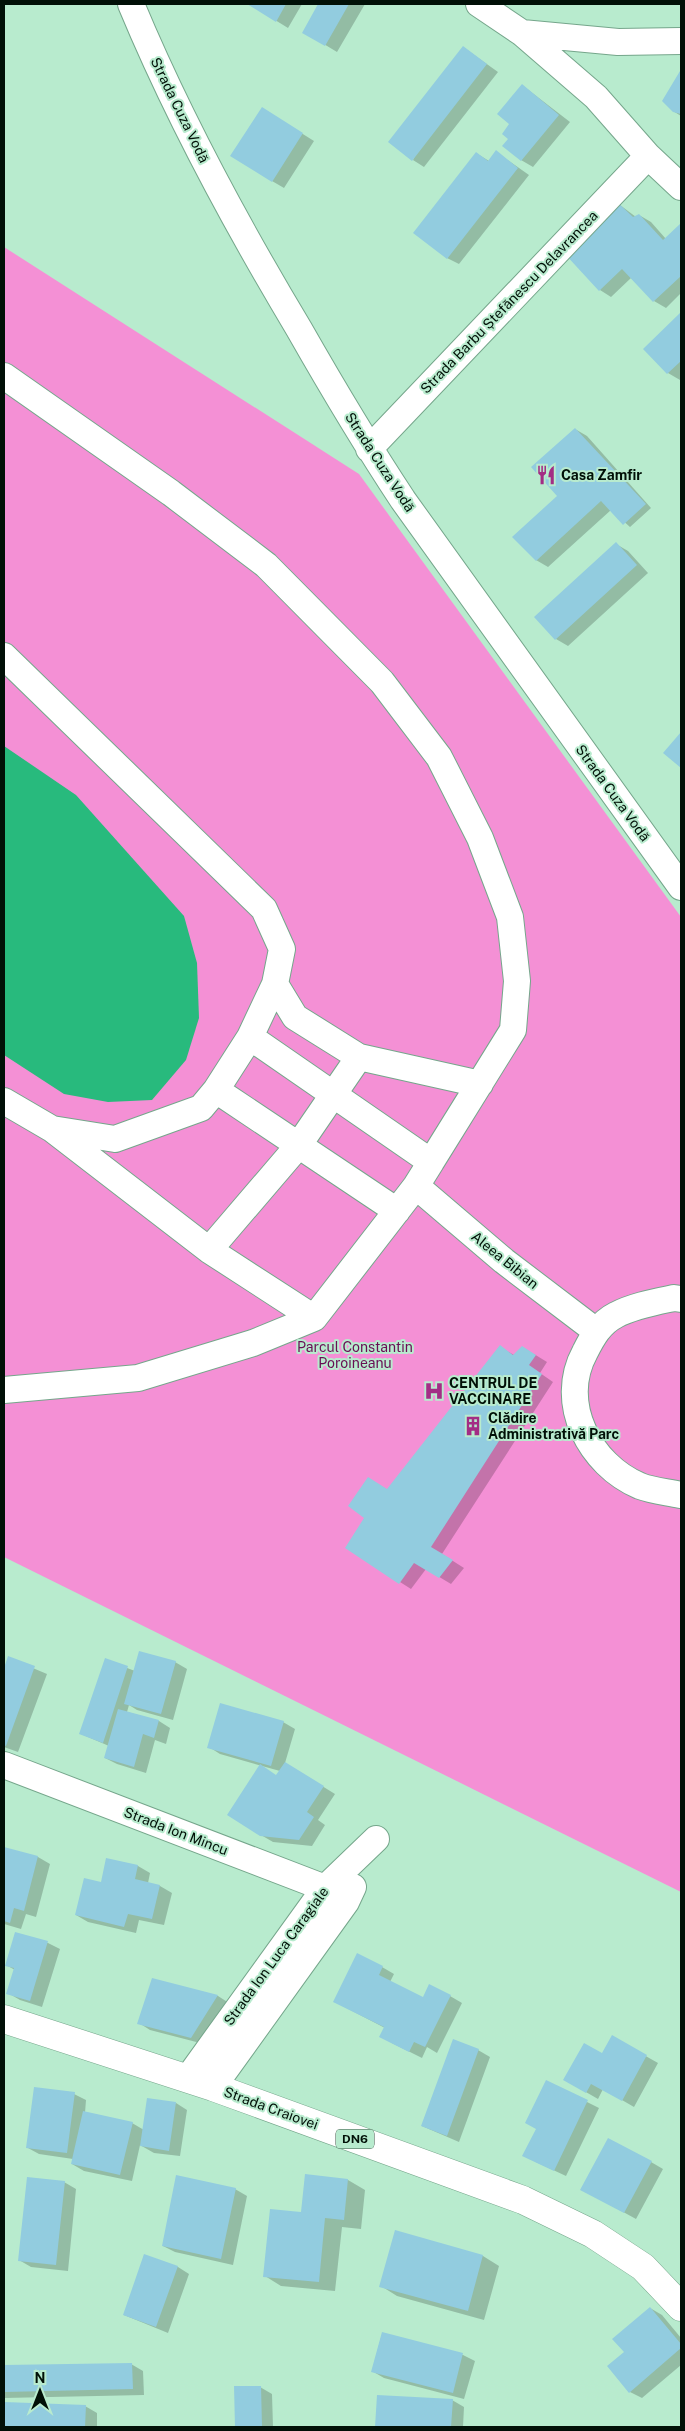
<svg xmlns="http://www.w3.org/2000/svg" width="685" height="2431" font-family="'Public Sans',sans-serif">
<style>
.green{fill:#f490d5}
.water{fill:#28ba7d}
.shadow{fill:#0003}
.building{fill:#92ccdf}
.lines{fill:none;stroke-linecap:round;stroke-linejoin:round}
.street-casing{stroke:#75a68b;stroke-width:28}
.primary-casing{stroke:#75a68b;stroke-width:29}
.street{stroke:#fff;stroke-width:26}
.primary{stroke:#fff;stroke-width:28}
.labels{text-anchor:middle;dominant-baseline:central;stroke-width:4;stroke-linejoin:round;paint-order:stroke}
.shield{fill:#b8ebce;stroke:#385243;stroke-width:1}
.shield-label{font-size:12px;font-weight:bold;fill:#011007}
.street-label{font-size:14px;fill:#011007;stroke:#b8ebce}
.poi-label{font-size:14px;font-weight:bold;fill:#011007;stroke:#b8ebce;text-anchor:start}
.park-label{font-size:14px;fill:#690e54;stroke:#b8ebce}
</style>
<rect width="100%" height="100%" fill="#b8ebce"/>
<path class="green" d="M4,247l355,227 322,443v975l-677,-335z"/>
<path class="water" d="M4,746l72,49 108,121 13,47 2,55 -13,42 -34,40 -44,2 -44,-8 -60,-39z"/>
<path class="shadow" d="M249,4h53l-14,24z
M320,4h45l-28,48 -33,-20z
M463,47l35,25 -74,95 -11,-7z
M680,72h1v44l-8,-5z
M522,85l48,37 -37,45 -12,-7 -11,-21z
M274,116l40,25 -30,47 -12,-7z
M496,152l33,23 -70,89 -12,-6 29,-105 13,8z
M616,202l20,15 3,-2 12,7 15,17 15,-14v68l-15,15 -12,-7 -23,-23 -20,19 -11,-7z
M681,313v65l-1,2 -12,-7 -23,-24z
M575,429l12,7 64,72 -21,19 -19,-17 -63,57 -12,-7 23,-64z
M616,544l12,7 20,22 -80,73 -12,-7 -20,-22z
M500,1347l14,8 20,-1 13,8 -7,11 13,9 -111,172 22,14 -13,16 -25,-15 -15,20 -11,-7 -12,-92z
M9,1658l38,16 -29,78 -14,-5v-76z
M106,1660l29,11 40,-9 12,7 -14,51 -36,-10 -8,-5 -2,7 32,9 11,7 -4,16 -11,-4 -9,33 -29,-9 -12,-6 4,-12 -28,-12z
M283,1722l12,7 -10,34 50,31 -17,26 7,5 -13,21 -39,-4 -12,-7 19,-64 -60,-17 -11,-7z
M4,1848l34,9 12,7 -14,53 -10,-3 -5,15 -17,-5z
M107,1859l31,7 12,7 -2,10 12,3 12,7 -8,32 -25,-5 -3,13 -48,-11 -12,-7 26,-31z
M16,1933l32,10 12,6 -18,58 -22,-7 -12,-7 7,-23 -9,-5z
M382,1967l12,7 -4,8 33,16 27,-2 12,7 -25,50 -10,-6 -5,11 -30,-15 -7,-15 -50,-26z
M152,1980l66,16 11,7 -25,41 -54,-14 -11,-7z
M612,2037l46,26 -24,44 -31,-18 -5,10 -33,-19 37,-25z
M478,2050l12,7 -31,85 -37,-16z
M547,2082l52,26 -33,68 -30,-14 1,-33z
M74,2094l12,6 -1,13 47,10 12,7 32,-27 11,7 -7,46 -26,-3 -14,-8 -8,36 -48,-10 -12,-7 1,-5 -34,-5 -11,-6z
M651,2162l12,7 -27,50 -42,-23z
M306,2176l42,4 17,10 -4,39 -19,-2 -7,64 -54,-5 -16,-10 37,-63z
M64,2182l12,7 -8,82 -37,-4 -12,-7z
M235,2189l12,7 -14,69 -58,-13 -12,-6z
M396,2232l87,24 16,10 -15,54 -87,-24 -16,-10z
M145,2256l33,11 11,7 -21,59 -44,-18z
M650,2308l12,7 19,23v27l-39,33 -12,-6 -5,-40z
M382,2334l81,21 12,6 -11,38 -80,-21 -12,-7z
M131,2364l12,7 1,24 -140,3v-32z
M235,2387h25l12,7 1,33h-37z
M378,2396l74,4 12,7 -1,20h-87z
M5,2404l80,2 12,7v14h-93z"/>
<path class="building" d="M247,4h39l-10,18z
M318,4h31l-24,42 -23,-13z
M463,46l24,18 -75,97 -24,-19z
M680,71h1v43l-8,-2 -11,-11z
M522,84l37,31 -38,46 -19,-15 6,-7 -6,-5 7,-10 -12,-10z
M262,107l41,26 -31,49 -42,-26z
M496,150l22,18 -71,91 -34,-26 63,-81 12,9z
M616,201l17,16 6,-3 24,26 18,-17v53l-28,26 -31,-33 -23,22 -35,-38z
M681,312v49l-14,13 -24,-25z
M575,428l71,76 -23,21 -22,-24 -65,60 -24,-24 45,-41 -26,-29z
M616,542l21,23 -82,75 -21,-23z
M681,732v36l-18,-15z
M500,1345l13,10 9,-9 14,9 -7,10 13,9 -111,173 22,13 -14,18 -25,-15 -15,21 -54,-36 19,-30 -16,-12 20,-29 19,12z
M139,1651l37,10 -15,53 -37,-10z
M8,1656l27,10 -29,80 -2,-1v-77z
M105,1658l23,8 -25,77 -24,-9z
M220,1703l64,18 -13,45 -64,-18z
M118,1709l41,11 -5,18 -11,-4 -9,33 -30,-9z
M285,1762l39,24 -17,26 7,5 -15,23 -39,-4 -33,-21 33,-51 16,11z
M4,1847l34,9 -14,55 -10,-3 -4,15 -6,-2z
M106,1858l32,7 -3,14 25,6 -8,34 -24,-5 -4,13 -49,-12 9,-37 17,4z
M15,1932l33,9 -18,60 -24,-7 8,-26 -9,-2z
M357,1953l26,13 -4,9 44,22 6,-13 22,11 -26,52 -11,-5 -5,10 -30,-15 5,-10 -51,-25z
M152,1978l66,17 -27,43 -54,-14z
M612,2035l35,20 -25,46 -31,-17 -5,9 -23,-13 21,-37 18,10z
M453,2039l26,10 -32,87 -26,-10z
M546,2080l42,20 -34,71 -32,-15 14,-27 -11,-6z
M34,2087l41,5 -8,61 -41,-5z
M147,2098l29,4 -7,49 -29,-5z
M83,2111l50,11 -13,53 -49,-11z
M608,2138l44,23 -28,52 -44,-23z
M305,2174l43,5 -4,41 -19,-2 -6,64 -56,-5 7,-68 31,3z
M176,2175l60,13 -15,71 -59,-13z
M27,2177l38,4 -9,84 -38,-4z
M395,2230l88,25 -15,56 -89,-24z
M144,2254l34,12 -22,61 -33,-12z
M650,2307l31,37v4l-52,45 -22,-27 17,-14 -12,-13z
M382,2332l81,21 -10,40 -82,-21z
M132,2363l1,26 -129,3v-27z
M234,2386h27l1,41h-27z
M377,2395l76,4 -2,28h-76z
M4,2402l82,3 -1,22h-81z"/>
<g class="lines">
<defs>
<path id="street" d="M131,4c47,113 105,220 168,325 33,58 67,115 104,171l278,387
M479,4l43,29 74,64 52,59 33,31
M522,33l96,9 63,-1
M4,376l167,117 95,72 116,117 57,75 41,81 30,79 7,64 -4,49 -82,132
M369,449l279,-293
M4,656l260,253 18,40 -7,35 -25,53 181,125 -15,24 -102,132 -61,25 -115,35 -134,12
M359,1057l121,27
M216,1090l181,121
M4,1101l48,28 63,10 86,-31 15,-18 34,-53
M52,1129l157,121 89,-104 61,-89 -64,-40 -20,-33
M416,1186l88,75 92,70
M209,1250l105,68
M681,1299l-7,-1c-19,4 -41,8 -58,17 -16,8 -24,23 -31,37 -28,51 5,113 55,134 13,5 28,6 41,9
M4,1765l321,123 21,14
M188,2078l137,-190 51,-49
M213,2087l133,-185 7,-15"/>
<path id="primary" d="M4,2019l209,68 310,113 70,34 50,33 38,40"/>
</defs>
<use href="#street" class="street-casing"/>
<use href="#primary" class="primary-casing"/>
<use href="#street" class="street"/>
<use href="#primary" class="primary"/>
</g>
<defs>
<symbol id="restaurant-bare" viewBox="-9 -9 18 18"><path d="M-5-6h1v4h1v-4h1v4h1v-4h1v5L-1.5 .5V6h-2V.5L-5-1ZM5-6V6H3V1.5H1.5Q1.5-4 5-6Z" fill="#a32d85" stroke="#b8ebce" stroke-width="2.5" paint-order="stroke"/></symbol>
<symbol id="hospital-bare" viewBox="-9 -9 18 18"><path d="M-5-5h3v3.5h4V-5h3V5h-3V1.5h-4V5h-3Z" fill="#a32d85" stroke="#b8ebce" stroke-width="2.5" paint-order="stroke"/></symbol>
<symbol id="building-bare" viewBox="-9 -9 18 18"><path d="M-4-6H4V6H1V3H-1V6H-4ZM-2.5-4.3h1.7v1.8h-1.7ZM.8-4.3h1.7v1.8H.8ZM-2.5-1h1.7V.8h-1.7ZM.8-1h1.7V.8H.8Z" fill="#a32d85" stroke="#b8ebce" stroke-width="2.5" paint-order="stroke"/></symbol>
</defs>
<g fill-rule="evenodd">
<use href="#restaurant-bare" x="532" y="461" width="28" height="28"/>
<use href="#hospital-bare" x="420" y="1377" width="28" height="28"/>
<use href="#building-bare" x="459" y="1412" width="28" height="28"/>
</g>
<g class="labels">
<rect class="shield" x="336" y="2129.5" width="38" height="19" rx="4"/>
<g class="shield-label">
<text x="355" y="2139">DN6</text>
</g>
<g class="street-label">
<text transform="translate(180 110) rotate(64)">Strada Cuza Vodă</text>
<text transform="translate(509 302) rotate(-46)">Strada Barbu Ștefănescu Delavrancea</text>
<text transform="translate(380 462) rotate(57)">Strada Cuza Vodă</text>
<text transform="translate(613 793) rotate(54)">Strada Cuza Vodă</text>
<text transform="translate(505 1260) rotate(39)">Aleea Bibian</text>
<text transform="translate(176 1831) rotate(21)">Strada Ion Mincu</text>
<text transform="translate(276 1956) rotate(-54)">Strada Ion Luca Caragiale</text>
<text transform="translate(271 2108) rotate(20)">Strada Craiovei</text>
</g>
<g class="poi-label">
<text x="561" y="475">Casa Zamfir</text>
<text x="449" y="1383">CENTRUL DE<tspan x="449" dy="16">VACCINARE</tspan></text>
<text x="488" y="1418">Clădire<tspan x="488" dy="16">Administrativă Parc</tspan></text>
</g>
<g class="park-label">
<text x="355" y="1347">Parcul Constantin<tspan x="355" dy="16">Poroineanu</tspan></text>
</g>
</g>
<rect width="685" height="2431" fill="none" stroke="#011007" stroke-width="10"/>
<g transform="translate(40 2391)" stroke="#b8ebce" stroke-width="4" paint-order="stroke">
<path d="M0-4L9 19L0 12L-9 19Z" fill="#011007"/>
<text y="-8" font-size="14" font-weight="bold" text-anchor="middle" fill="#011007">N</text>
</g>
</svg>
